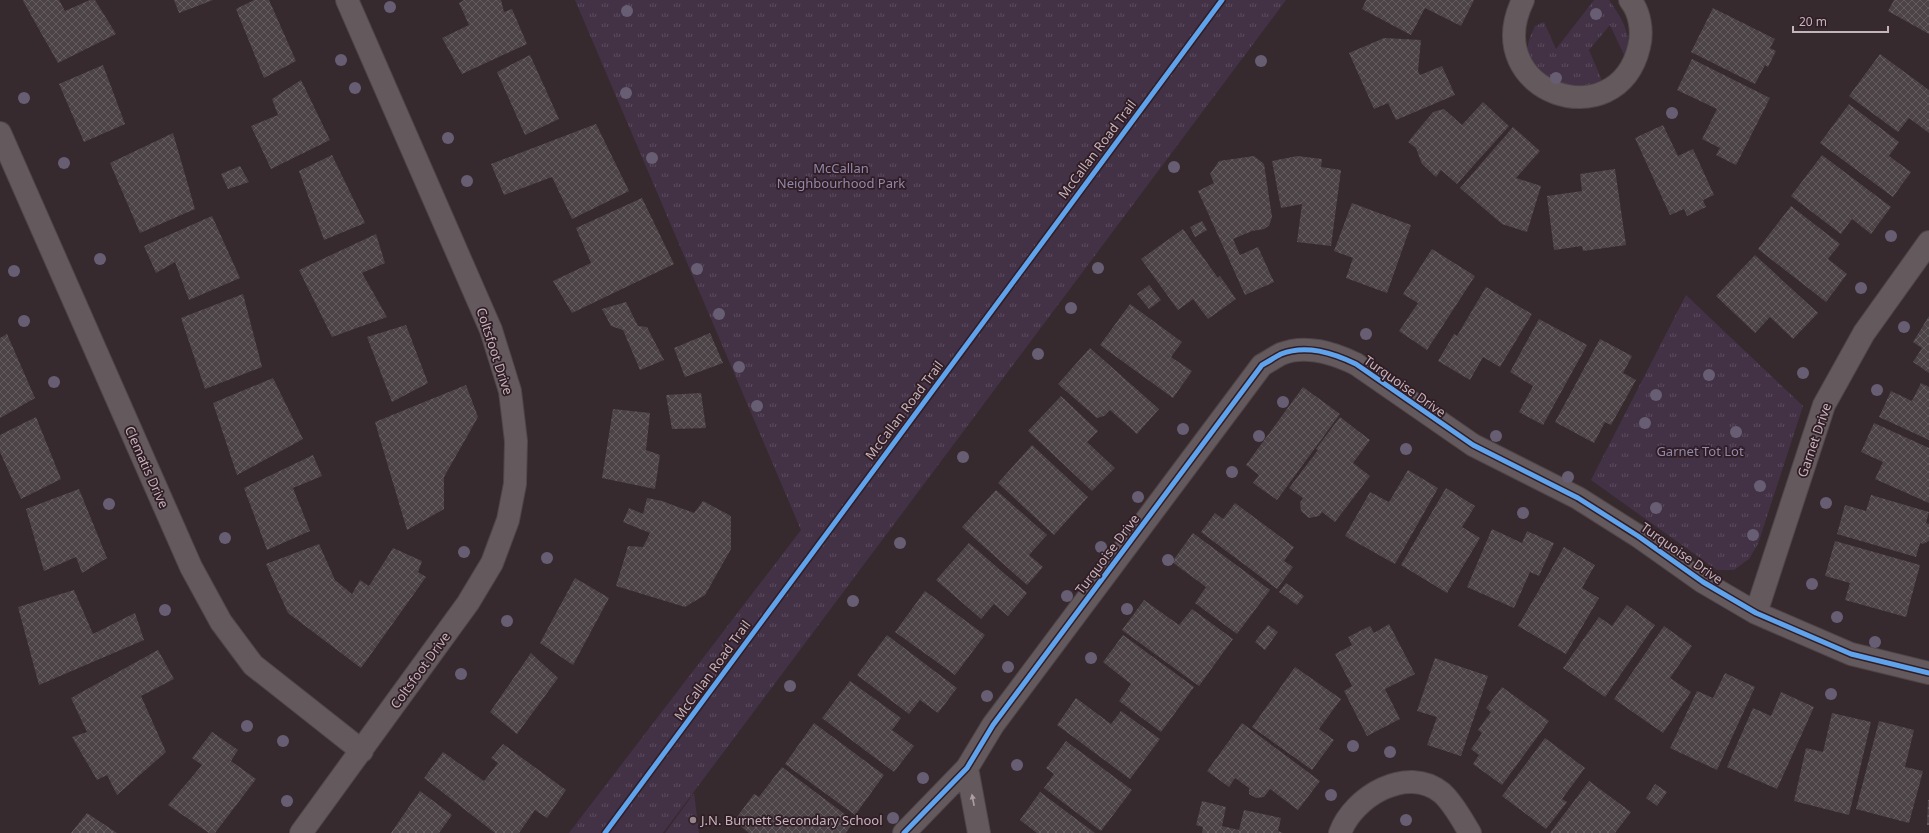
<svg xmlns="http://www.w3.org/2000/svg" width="1929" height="833" font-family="'Noto Sans',sans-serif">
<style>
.grass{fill:url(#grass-tufts)}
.building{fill:url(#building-cross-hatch)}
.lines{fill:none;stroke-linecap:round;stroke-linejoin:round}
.minor-casing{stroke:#4f4649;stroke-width:24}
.minor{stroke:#64595d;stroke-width:22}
.cycleway-casing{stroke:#301d25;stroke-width:8}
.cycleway{stroke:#60a3ed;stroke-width:5}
.tree{fill:#685e73}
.oneway{fill:#ae9da4}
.poi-dot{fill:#94848a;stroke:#301d25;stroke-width:1.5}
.labels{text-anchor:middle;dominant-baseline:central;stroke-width:3.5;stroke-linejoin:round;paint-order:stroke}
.street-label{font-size:13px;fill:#c6b4bb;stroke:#301d25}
.park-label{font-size:13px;fill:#9189ab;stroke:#301d25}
.poi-label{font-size:13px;fill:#c6b4bb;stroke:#301d25;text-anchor:start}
</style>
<defs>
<pattern id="grass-tufts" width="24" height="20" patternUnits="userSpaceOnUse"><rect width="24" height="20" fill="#433145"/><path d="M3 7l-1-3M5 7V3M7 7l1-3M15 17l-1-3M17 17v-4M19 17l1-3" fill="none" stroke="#5d4c5e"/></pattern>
<pattern id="building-cross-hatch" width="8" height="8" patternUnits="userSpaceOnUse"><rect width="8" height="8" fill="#4c4347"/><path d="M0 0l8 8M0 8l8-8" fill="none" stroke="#645c60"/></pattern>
</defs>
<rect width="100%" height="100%" fill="#362a2f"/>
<path class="grass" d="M575,0h711l-623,833h-94l232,-303z
M1594,0h15c8,11 18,26 19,40 1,4 -3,10 -4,15l-14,-30 -21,25 14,33c-8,1 -18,4 -25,4 -19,-2 -41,-12 -49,-31 -4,-10 2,-21 6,-30l9,-4 12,27z
M1686,295l117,111 -45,138 -9,15 -15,11h-17l-126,-90z
M694,793l5,40h-34z"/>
<path class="building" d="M24,0h35l6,11 25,-11h5l21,34 -58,29 -35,-62z
M174,0h39l-34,13z
M254,0h15l27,61 -32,17 -28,-69z
M464,0h37l3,12 8,-3 15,35 -65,30 -20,-36 27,-13 -10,-22z
M1366,0h108l-13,26 -36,-18 -14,27 -49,-26z
M1894,0h35v34l-41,-23z
M1713,8l62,31 -5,9 6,3 -8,16 -3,-2 -10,19 -64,-32z
M1384,38l37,2 -3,31 2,4 22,-9 13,29 -59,25 -8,-17 -14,6 -25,-56z
M1880,54l49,36v43l-20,-15 -11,14 -49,-36z
M530,55l29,64 -34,16 -28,-63z
M1692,59l78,39 -34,67 -20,-10 4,-7 -18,-9 15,-30 -40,-19z
M103,65l22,59 -41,18 -25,-58z
M301,80l29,60 -59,29 -20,-43 27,-11 -6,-16z
M1483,102l26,24 -52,58 -16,-14 -5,7 -14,-13 -6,-16 -8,-6 25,-30 11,-3 18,16z
M1849,104l50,38 -10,14 22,16 -18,25 -73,-54z
M596,124l33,67 -57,28 -20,-42 -48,18 -13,-31z
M1663,125l15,31 15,-7 21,46 -11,5 3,7 -19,9 -3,-7 -14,6 -35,-77z
M1513,127l27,24 -24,27 25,8 -14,46 -25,-8 -42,-36z
M173,133l22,76 -55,24 -30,-70z
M332,155l33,68 -41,17 -25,-69z
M1822,155l69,52 -20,27 -19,-15 -11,15 -50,-38z
M1254,156l10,8 8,53 -3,9 -5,3 -12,2 -19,8 7,16 18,-8 16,35 -29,13 -47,-104 16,-8 -4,-9 9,-13z
M1297,156l25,3 -1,8 20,3 -10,76 -34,-4 5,-38 -21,4 -9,-47z
M240,166l9,16 -21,7 -7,-15z
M1615,169l11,76 -43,6 -1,-5 -28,4 -7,-54 35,-5 -2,-17z
M642,198l32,66 -102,49 -19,-32 38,-18 -15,-35z
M1352,203l59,22 -24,68 -41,-15 7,-20 -19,-7z
M1791,206l49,38 -12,15 19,15 -21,28 -68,-53z
M212,216l28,62 -51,22 -14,-38 -19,11 -12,-27z
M1202,221l5,9 -12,7 -5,-10z
M1183,229l35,49 2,-2 16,23 -28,20 -15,-20 -15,11 -37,-51z
M376,234l9,29 -23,10 25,44 -55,20 -33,-67z
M1432,249l43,27 -48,74 -28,-19 19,-28 -15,-9z
M1755,255l63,58 -25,26 -23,-22 -15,16 -39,-37z
M1149,285l12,15 -12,9 -12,-15z
M1486,287l46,27 -32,53 -17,-10 -13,23 -32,-19 16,-27 3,2z
M243,294l19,73 -57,22 -24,-71z
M626,302l12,24 9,1 17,33 -24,10 -17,-40 -12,-4 -9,-17z
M1130,304l52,38 -11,15 21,14 -19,27 -73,-53z
M1929,316v57l-16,-11 9,-14 -9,-6z
M1539,319l48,26 -44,80 -24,-13 14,-26 -23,-14z
M406,325l22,58 -36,19 -25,-65z
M710,333l13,30 -38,14 -11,-29z
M7,334l28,64 -35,20v-80z
M1600,339l32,17 -9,17 13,7 -25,45 -6,-3 -11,21 -39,-21z
M1090,348l69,61 -22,25 -27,-24 -6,6 -7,2 -39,-34z
M273,378l30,61 -66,36 -24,-72z
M1921,383l8,4v53l-50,-23 12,-26 21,10z
M466,385l12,32 -34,60v32l-37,21 -32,-108z
M1303,387l37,27 -63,86 -24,-17 6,-8 -13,-10z
M701,393l5,35 -34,1 -6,-34z
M1061,396l37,35 -11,11 28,26 -23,23 -64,-60z
M613,409l37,4 -4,37 14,5 -5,34 -53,-11z
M36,417l25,62 -40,20 -21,-47v-17z
M1340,417l30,23 -17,23 17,13 -35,46 -13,-10 -3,4 -10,2 -8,-7 -1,-9 3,-4 -14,-10 29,-38 -2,-1z
M1874,423l55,25v55l-54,-24 8,-17 -22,-10z
M1032,445l56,52 -34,38 -56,-52z
M313,455l9,21 -29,12 17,43 -43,19 -23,-62z
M1408,470l30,18 -43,76 -50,-28 25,-44 19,10z
M1446,488l29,18 -13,21 18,11 -33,55 -46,-28z
M79,489l28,69 -25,15 -6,-16 -32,14 -18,-62z
M996,490l51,45 -18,20 14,12 -16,18 -65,-58z
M1871,495l58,17 -3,11 3,1v17l-6,3 -3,-1 -4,14 -79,-23 8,-29 21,6z
M647,498l15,3 32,12 9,-12 28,15v33l-26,46 -20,12 -69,-21 12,-40 15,1 7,-14 -27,-11 6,-14 14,6z
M1235,503l59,44 -10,14 9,6 -16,22 -76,-57 14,-19 8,6z
M1492,529l30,14 5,-12 27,12 -15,33 -9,-4 -16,36 -47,-21z
M1193,533l77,57 -33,44 -42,-31 11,-16 -34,-25z
M1835,541l85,24 -14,52 -61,-17 5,-17 -25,-7z
M969,543l58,50 -19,23 -14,-12 -13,15 -45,-39z
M319,544l16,36 17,14 8,-14 9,6 24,-38 29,13 -4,11 8,5 -65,91 -73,-55 -22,-49z
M1564,547l31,18 -13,23 17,10 -33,56 -48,-28z
M575,578l34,20 -36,67 -33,-22z
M1286,583l18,13 -7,9 -18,-13z
M74,590l19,44 42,-21 9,27 -105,45 -21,-78z
M925,591l60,44 -30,40 -60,-43z
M1144,600l35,25 13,-16 41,30 -34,47 -77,-56z
M1627,605l28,20 -50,72 -42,-29 36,-51 13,9z
M1389,624l26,50 -30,15 15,30 -33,17 -23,-45 8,-5 -17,-32 17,-9 -4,-8 22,-11 4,7z
M1268,625l10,7 -13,18 -10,-8z
M1664,626l28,20 -22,32 21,14 -28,41 -49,-34z
M887,635l70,53 -19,25 -18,-13 -11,14 -52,-39z
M1123,635l71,52 -33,45 -42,-31 12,-17 -28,-22z
M158,650l16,29 -33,17 25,56 -49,43 -10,-20 -10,5 -25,-43 15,-5 -16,-34z
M531,653l27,25 -41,56 -27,-22z
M1435,658l53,18 -27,80 -34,-11 10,-28 -20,-6z
M1295,667l46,32 -22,30 15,11 -22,30 -60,-43z
M1725,673l30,14 -38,83 -47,-22 27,-57 16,7z
M850,681l51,37 -9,12 22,16 -20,26 -72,-54z
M1502,687l47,34 -47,64 -29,-21 6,-9 -8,-6 11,-16 -4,-3 13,-18 -5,-4z
M1781,692l33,15 -37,82 -50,-22 26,-59 18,8z
M1076,698l35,26 10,-13 39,28 -30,40 -73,-54z
M1832,713l39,9 -22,93 -55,-14 12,-53 17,4z
M1879,721l35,9 -9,37 18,4 -14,52 -53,-14z
M814,723l70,52 -29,40 -70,-51z
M1242,723l78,58 -22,29 -28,-21 -6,8 -8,1 -7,-4v-6l-14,-10 -6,9 -22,-16z
M212,732l26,18 -7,11 25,18 -41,54h-6l-41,-28 34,-40 -10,-7z
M1545,738l40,30 -23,31 5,3 -21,27 -44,-33z
M1066,741l66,49 -31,41 -57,-43 10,-14 -8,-6z
M503,744l63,46 -19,28 -12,-8 -16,23h-24l-71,-55 19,-26 41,29 14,-18 -7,-5z
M782,767l72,54 -8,12h-97l-15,-12 20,-27 5,3z
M1589,781l42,31 -16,21h-65z
M1655,784l12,8 -10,14 -11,-8z
M420,791l32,24 -13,18h-48z
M1040,792l55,41h-58l-17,-13z
M1928,800h1v25h-2z
M1202,801l24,6 -4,19 17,4 5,-20 37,8 -3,13 5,2h-81l1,-6 -7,-2z
M87,813l30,20h-46z"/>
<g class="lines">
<defs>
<path id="minor" d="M1523,0c-45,93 94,139 116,47 4,-15 1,-35 -9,-47
M0,133l191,434 30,55 32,43 109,86
M1756,613l68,-208 40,-72 65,-91
M967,768l12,65
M301,833l167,-230 24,-40 16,-43 7,-36 1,-43 -6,-50 -19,-61 -144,-330
M904,833l63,-65 26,-43 269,-360c6,-3 13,-8 19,-11 25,-10 52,-1 75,10l117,81 105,53 60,38 65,46 53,31 95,41 78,19
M1340,833c13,-36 67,-69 102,-40 12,11 20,27 28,40"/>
</defs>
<use href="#minor" class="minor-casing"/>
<use href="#minor" class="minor"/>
<defs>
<path id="cycleway" d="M605,833l617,-833
M904,833l63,-65 26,-43 269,-360c6,-3 13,-8 19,-11 25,-10 52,-1 75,10l117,81 105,53 60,38 65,46 53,31 95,41 78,19"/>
</defs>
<use href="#cycleway" class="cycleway-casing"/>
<use href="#cycleway" class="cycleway"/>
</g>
<g class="tree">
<circle cx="390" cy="7" r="6"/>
<circle cx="627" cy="11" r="6"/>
<circle cx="1596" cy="14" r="6"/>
<circle cx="341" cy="60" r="6"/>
<circle cx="1261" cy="61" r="6"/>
<circle cx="1556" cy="78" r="6"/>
<circle cx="355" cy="88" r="6"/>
<circle cx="626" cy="93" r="6"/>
<circle cx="24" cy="98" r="6"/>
<circle cx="1672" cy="113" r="6"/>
<circle cx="448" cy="138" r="6"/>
<circle cx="652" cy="158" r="6"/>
<circle cx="64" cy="163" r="6"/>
<circle cx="1174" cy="167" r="6"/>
<circle cx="467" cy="181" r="6"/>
<circle cx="1891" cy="236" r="6"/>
<circle cx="100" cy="259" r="6"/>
<circle cx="1098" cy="268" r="6"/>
<circle cx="697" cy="269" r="6"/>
<circle cx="14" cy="271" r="6"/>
<circle cx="1861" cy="288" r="6"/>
<circle cx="1071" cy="308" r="6"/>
<circle cx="719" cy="314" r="6"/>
<circle cx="24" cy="321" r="6"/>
<circle cx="1904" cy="327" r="6"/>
<circle cx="1366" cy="334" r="6"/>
<circle cx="1038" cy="354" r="6"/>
<circle cx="739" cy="367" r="6"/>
<circle cx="1803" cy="373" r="6"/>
<circle cx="1709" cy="375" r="6"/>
<circle cx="54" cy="382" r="6"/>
<circle cx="1877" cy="390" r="6"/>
<circle cx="1656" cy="395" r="6"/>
<circle cx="1283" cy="402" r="6"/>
<circle cx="757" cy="406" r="6"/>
<circle cx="1645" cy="423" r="6"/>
<circle cx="1183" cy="429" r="6"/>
<circle cx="1736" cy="432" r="6"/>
<circle cx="1259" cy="436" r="6"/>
<circle cx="1496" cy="436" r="6"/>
<circle cx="1406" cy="449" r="6"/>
<circle cx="963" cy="457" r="6"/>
<circle cx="1232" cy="472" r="6"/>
<circle cx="1568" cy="477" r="6"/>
<circle cx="1760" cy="486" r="6"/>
<circle cx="1138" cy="497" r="6"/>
<circle cx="1826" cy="503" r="6"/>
<circle cx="109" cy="504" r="6"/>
<circle cx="1656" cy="508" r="6"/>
<circle cx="1523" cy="513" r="6"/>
<circle cx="1753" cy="535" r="6"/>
<circle cx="225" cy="538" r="6"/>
<circle cx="900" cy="543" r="6"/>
<circle cx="1101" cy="547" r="6"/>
<circle cx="464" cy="552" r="6"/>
<circle cx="547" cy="558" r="6"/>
<circle cx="1168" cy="560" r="6"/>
<circle cx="1812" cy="584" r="6"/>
<circle cx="1067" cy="596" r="6"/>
<circle cx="853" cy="601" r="6"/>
<circle cx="1127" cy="609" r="6"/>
<circle cx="165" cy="610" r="6"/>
<circle cx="1837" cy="617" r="6"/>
<circle cx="507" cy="621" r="6"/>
<circle cx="1875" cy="642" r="6"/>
<circle cx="1091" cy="658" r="6"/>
<circle cx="1008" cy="667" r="6"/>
<circle cx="461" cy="674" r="6"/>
<circle cx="790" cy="686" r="6"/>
<circle cx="1831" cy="694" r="6"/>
<circle cx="987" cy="696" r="6"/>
<circle cx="247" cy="726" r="6"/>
<circle cx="283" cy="741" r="6"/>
<circle cx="1353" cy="746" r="6"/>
<circle cx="1390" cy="752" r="6"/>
<circle cx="1017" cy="765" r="6"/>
<circle cx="923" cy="778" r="6"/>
<circle cx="1331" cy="795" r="6"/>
<circle cx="287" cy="801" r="6"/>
<circle cx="893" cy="818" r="6"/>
<circle cx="1406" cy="820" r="6"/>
</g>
<defs><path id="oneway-solid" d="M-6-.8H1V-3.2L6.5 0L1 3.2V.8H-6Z"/></defs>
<use class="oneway" href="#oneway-solid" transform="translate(973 800) rotate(-101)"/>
<circle class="poi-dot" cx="693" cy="820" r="4"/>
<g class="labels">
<g class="street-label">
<text transform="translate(1097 149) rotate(-53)">McCallan Road Trail</text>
<text transform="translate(495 351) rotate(72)">Coltsfoot Drive</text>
<text transform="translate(1405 386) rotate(35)">Turquoise Drive</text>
<text transform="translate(904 410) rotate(-53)">McCallan Road Trail</text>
<text transform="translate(1814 440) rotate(-71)">Garnet Drive</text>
<text transform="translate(147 467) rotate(66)">Clematis Drive</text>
<text transform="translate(1682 553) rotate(35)">Turquoise Drive</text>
<text transform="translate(1107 554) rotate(-53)">Turquoise Drive</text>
<text transform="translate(420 670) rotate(-54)">Coltsfoot Drive</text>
<text transform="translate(712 670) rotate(-54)">McCallan Road Trail</text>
</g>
<g class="park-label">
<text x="841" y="168">McCallan<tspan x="841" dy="15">Neighbourhood Park</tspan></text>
<text x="1700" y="451">Garnet Tot Lot</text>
</g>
<g class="poi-label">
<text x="701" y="820">J.N. Burnett Secondary School</text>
</g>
</g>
<path d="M1793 26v6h95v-6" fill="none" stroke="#c6b4bb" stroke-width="2"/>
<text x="1799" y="26" font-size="12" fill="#c6b4bb" stroke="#301d25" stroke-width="3" paint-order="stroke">20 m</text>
</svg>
